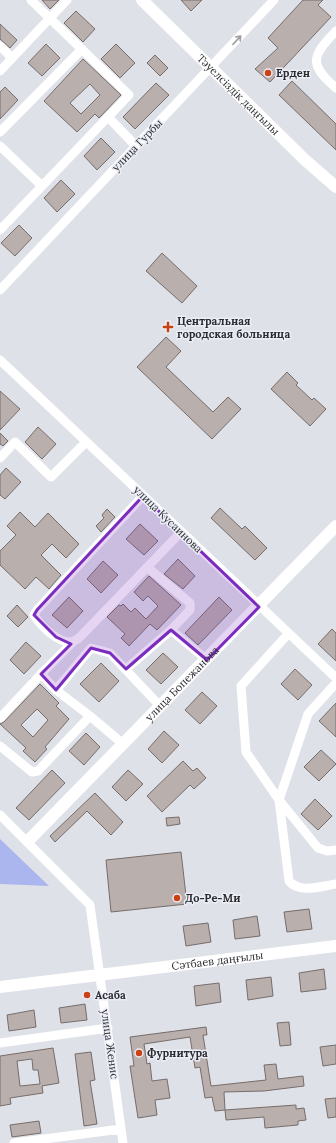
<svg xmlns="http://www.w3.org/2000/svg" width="336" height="1143" font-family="Lora,serif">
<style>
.green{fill:#abb5ee}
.building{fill:#b9afac;stroke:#766d6b;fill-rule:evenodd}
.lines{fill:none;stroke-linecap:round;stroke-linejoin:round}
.minor{stroke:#fff;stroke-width:9}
.tertiary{stroke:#fff;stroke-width:12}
.oneway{stroke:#a0a0a1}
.marked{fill:#7b2cbf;fill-opacity:0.2;stroke:#7b2cbf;stroke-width:3;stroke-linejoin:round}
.poi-dot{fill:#ca4213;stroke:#eceef7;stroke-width:1.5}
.labels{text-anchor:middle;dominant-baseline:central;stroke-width:3;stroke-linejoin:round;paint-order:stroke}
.poi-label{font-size:11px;font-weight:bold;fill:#2b2c2f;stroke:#eceef7;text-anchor:start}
.street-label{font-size:11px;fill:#2b2c2f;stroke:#eceef7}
</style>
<rect width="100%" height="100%" fill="#dfe1e9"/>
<path class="green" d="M0,839l49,47 -49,-2z"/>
<path class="building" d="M42,0h17l-9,9z
M181,0h21l-11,11z
M303,0h20l-5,5 13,12 -61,65 -15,-13 23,-21 -10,-10z
M76,11l19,18 -12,13 -19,-19z
M0,24l17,16 -7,8 -10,-9z
M46,44l14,14 -18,18 -14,-13z
M116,44l19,19 -15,15 -19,-19z
M155,55l13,13 -8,8 -13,-13z
M83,59l38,36 -22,23 -4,-4 -18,18 -33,-31zM90,84l10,11 -19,19 -11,-11z
M292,81l44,43v26l-57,-55z
M156,83l13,12 -34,34 -12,-12z
M5,87l13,13 -18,19v-27z
M101,138l14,14 -18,18 -13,-14z
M61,180l14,14 -18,18 -13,-14z
M19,225l13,13 -17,18 -14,-13z
M162,253l35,33 -15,17 -36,-32z
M166,337l15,14 -15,16 47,45 15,-15 13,12 -29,30 -75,-72z
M287,372l11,11 -2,2 16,15 2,-2 12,11 -16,17 -39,-37z
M0,391l20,18 -20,21z
M38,427l18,17 -14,15 -17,-17z
M0,433l8,8 -5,5 -3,-2z
M6,468l15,14 -16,17 -5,-4v-20z
M220,508l22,21 3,-3 22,22 -12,12 -44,-42z
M107,509l8,8 -14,15 -5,-6 8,-8 -2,-3z
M20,512l15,15 13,-14 31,31 -13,14 -14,-14 -11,11 20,20 -12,14 -13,-12 -11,12 -25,-24v-14l16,-16 -9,-9z
M140,524l18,17 -14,14 -18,-16z
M178,559l17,17 -12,13 -19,-15z
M103,561l15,14 -17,18 -14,-14z
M149,576l32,29 -24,25 -7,-6 -21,22 -8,-8 4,-4 -18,-17 12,-12 2,1 2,-2 8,8 4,-4 11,11 12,-13 -10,-10 -5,5 -9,-9z
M69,597l14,14 -16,17 -15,-13z
M219,597l13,13 -34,35 -13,-12z
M17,605l11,12 -10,10 -11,-11z
M332,629l4,4v28l-18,-17z
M26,642l15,14 -17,18 -14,-14z
M163,653l15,14 -17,17 -15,-14z
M101,663l18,18 -20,21 -19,-18z
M295,669l17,16 -14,15 -17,-16z
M40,684l19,19 -3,3 13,13 -24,28 2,2 -12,13 -12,-11 3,-3 -26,-24 4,-2zM37,709l11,11 -15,17 -12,-12z
M202,692l15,14 -17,18 -15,-14z
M336,703v34l-17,-16z
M164,731l15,14 -17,18 -14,-14z
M86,733l14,14 -16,18 -15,-14z
M321,750l15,14 -17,17 -15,-14z
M183,761l10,10 4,-3 9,10 -12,11 -4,-4 -28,27 -15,-16z
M52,770l13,13 -36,37 -13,-12z
M128,770l15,14 -17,17 -14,-14z
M95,793l28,29 -12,13 -24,-24 -32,31 -5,-6z
M315,799l17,17 -14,14 -17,-16z
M179,817l1,7 -13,2 -1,-8z
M181,852l6,52 -76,8 -5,-52z
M309,909l3,20 -25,3 -3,-20z
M257,916l3,20 -25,3 -2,-19z
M208,923l3,19 -25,4 -3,-20z
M324,969l2,20 -25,3 -2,-19z
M271,977l2,19 -25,4 -2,-20z
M219,983l2,19 -25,4 -2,-20z
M85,1004l2,16 -26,3 -2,-15z
M34,1010l2,17 -27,4 -2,-16z
M289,1022l2,23 -11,1 -3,-23z
M206,1027l1,8h-4l8,51 55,-6 -2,-15 12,-1 2,15 25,-3 1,10 -40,5 -40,1 1,18 -10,1 -3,-14 -7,1 -5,-31 -5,1 -5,-31 -46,7 3,20 3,-1 2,18 15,-2 3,19 -15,2 2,15 -19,3 -8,-52h4l-4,-29z
M336,1045v19l-13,2 -3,-19z
M53,1048l6,35 -17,3 1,7 -33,5 1,6 -11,2v-50zM32,1059l1,11h5l2,14 -20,2 -3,-25z
M91,1052l4,28 -5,1 7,43 -13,2 -9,-72z
M336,1098v19l-8,1 -3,-19z
M296,1105v4l8,-1 2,12 -8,1v4l-33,3 -1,-11 -38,3 -1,-10z
M39,1121l2,12 -29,4 -2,-12z"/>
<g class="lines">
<path class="minor" d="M336,31c-24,25 -28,33 0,57
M0,46l12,12
M0,71l67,-71
M108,117l28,29
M0,132l82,-83
M0,146l42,40
M0,230l129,-135 -98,-95
M0,290l274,-290
M0,360l336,318
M0,458l15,-16 36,35 35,-35
M143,496l-106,114 -3,5c7,11 26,31 40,26 3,-1 6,-4 8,-6l99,-103
M171,630l36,30
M288,634l-47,52 5,66 33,48 10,81c11,13 32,5 47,3
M74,641l-33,33 15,16 34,26
M126,669l45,-39 19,-20v-7l-43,-36
M336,683l-28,31 -29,86 39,48 9,3 9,-1
M56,690l35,-42 19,5 50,53
M0,718l41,-44
M0,746l32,26 6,-1 52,-55 33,28
M0,815l90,90 33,238
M0,1043l108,-15
M14,1143l107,-14"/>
<g class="tertiary">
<path id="s1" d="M142,0l162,159 32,28"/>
<path id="s2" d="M28,841l308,-315"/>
<path id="s3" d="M0,987l336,-41"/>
</g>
</g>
<defs><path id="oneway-shaft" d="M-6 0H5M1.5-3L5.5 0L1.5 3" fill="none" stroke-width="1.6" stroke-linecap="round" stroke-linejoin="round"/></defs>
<use class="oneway" href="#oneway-shaft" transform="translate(237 40) rotate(-47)"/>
<path class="marked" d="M143,496l116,111 -52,53 -36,-30 -45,39 -16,-16 -19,-5 -35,42 -15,-16 30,-30 -15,-7 -22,-22 3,-5z"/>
<g class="poi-dot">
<circle cx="268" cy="73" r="4"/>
<path d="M166 321h4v4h4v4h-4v4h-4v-4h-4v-4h4z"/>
<circle cx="177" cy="898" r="4"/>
<circle cx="87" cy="995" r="4"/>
<circle cx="139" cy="1053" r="4"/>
</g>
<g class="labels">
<g class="poi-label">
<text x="276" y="73">Ерден</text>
<text x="177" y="321">Центральная<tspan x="177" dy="13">городская больница</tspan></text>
<text x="185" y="898">До-Ре-Ми</text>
<text x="95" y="995">Асаба</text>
<text x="147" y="1053">Фурнитура</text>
</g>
<g class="street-label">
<text stroke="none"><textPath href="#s1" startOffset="135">Тәуелсіздік даңғылы</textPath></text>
<text transform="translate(137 145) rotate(-46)">улица Гурбы</text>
<text transform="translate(168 519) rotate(44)">улица Кусаинова</text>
<text stroke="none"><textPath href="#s2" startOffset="220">улица Бопежанова</textPath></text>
<text stroke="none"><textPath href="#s3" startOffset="219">Сәтбаев даңғылы</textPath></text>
<text transform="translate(110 1044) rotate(82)">улица Женис</text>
</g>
</g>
</svg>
